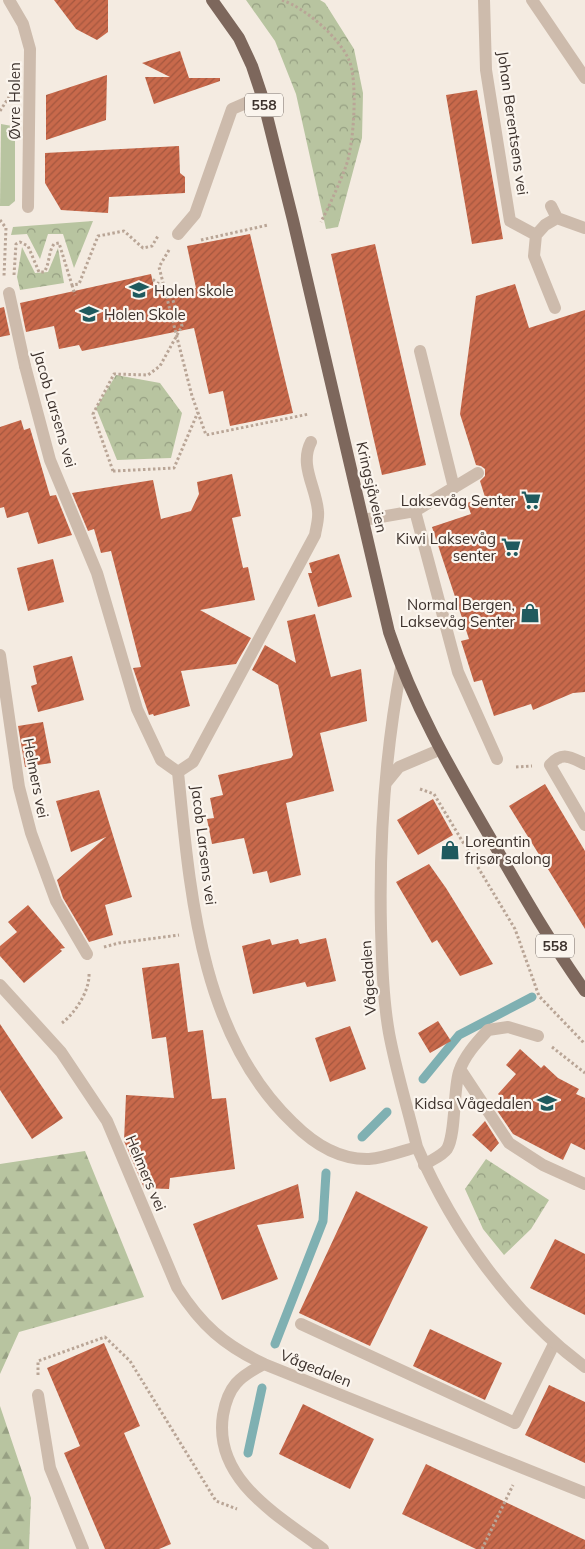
<svg xmlns="http://www.w3.org/2000/svg" width="585" height="1549" font-family="Mulish,sans-serif">
<style>
.forest{fill:url(#forest-firs)}
.park{fill:url(#park-crowns)}
.pitch{fill:#b8c4a0}
.lines{fill:none;stroke-linecap:round;stroke-linejoin:round}
.stream{stroke:#7fb0b2;stroke-width:9}
.building{fill:url(#building-hatch)}
.path{stroke:#b9a596;stroke-width:3;stroke-dasharray:2.5 2.5;stroke-linecap:butt}
.service{stroke:#cdbbac;stroke-width:12}
.minor{stroke:#cdbbac;stroke-width:12}
.tertiary{stroke:#cdbbac;stroke-width:12}
.primary{stroke:#7d675c;stroke-width:12}
.path-bridge{stroke:#b9a596;stroke-width:3;stroke-dasharray:2.5 2.5;stroke-linecap:butt}
.labels{text-anchor:middle;dominant-baseline:central;stroke-width:4.5;stroke-linejoin:round;paint-order:stroke}
.shield{fill:#fbf5ee;stroke:#756b66;stroke-width:1}
.shield-label{font-size:14px;font-weight:bold;fill:#3b302b}
.street-label{font-size:15px;fill:#3b302b;stroke:#fbf5ee}
.poi-label{font-size:15px;fill:#3b302b;stroke:#fbf5ee;text-anchor:end}
</style>
<defs>
<pattern id="forest-firs" width="22" height="20" patternUnits="userSpaceOnUse" patternTransform="scale(1.25)"><rect width="22" height="20" fill="#b8c4a0"/><path d="M5 1l3.5 6h-7zM16 11l3.5 6h-7z" fill="#97a083"/></pattern>
<pattern id="park-crowns" width="20" height="18" patternUnits="userSpaceOnUse" patternTransform="scale(1.25)"><rect width="20" height="18" fill="#b8c4a0"/><path d="M2 6a3 3 0 1 1 6 0M12 15a3 3 0 1 1 6 0" fill="none" stroke="#97a083"/></pattern>
<pattern id="building-hatch" width="6" height="6" patternUnits="userSpaceOnUse" patternTransform="scale(1.25)"><rect width="6" height="6" fill="#c8694b"/><path d="M-1 1l2-2M0 6l6-6M5 7l2-2" fill="none" stroke="#a4573f"/></pattern>
</defs>
<rect width="100%" height="100%" fill="#f4ebe1"/>
<path class="forest" d="M85,1151l59,146 -125,35 -19,42v-210z
M0,1406l31,92 -2,51h-29z"/>
<path class="park" d="M246,0h74l5,3 29,46 9,44 -1,45 -24,89 -12,2 -30,-135 -21,-53z
M93,221l-19,47 -11,-34h-15l-8,25 -13,-25 -16,1 2,-8z
M22,247l13,26 13,-1 10,-24 6,35 -44,7 -3,-13z
M116,375l44,8 22,30 -11,45 -54,2 -21,-52z
M486,1159l63,41 -18,29 -27,26 -21,-26 -18,-40z"/>
<path class="pitch" d="M1,124l11,2 3,7v68l-6,5h-9z"/>
<g class="lines">
<path class="stream" d="M423,1079l36,-44 73,-38
M362,1137l25,-25
M275,1344l48,-123 3,-48
M248,1453l14,-65"/>
</g>
<path class="building" d="M54,0h54v32l-11,8 -21,-11z
M180,51l9,27h31v3l-66,23 -9,-27h25l-28,-14z
M107,75l-1,45 -60,20v-45z
M477,90l26,149 -31,5 -26,-149z
M179,146l1,27 5,4v16l-76,4 -1,16 -47,-3 -16,-27v-30z
M250,234l43,179 -63,13 -7,-35 -14,3 -15,-66 -112,23 -3,-6 -20,4 -5,-23 -28,6 -6,-29 131,-29 5,21 40,-7 -9,-42z
M375,244l51,221 -44,10 -51,-221z
M515,284l14,44 56,-18v382l-12,1 -40,17 -2,-6 -37,12 -12,-36 -8,2 -13,-41 8,-2 -37,-112 39,-13 -4,-11 18,-6 -5,-16 5,-5v-7l-4,-3 -5,-1 -16,-51 16,-118z
M4,307l6,28 -10,2v-29z
M21,420l3,10 6,-2 20,68 6,-1 16,40 -34,9 -10,-32 -21,6 -3,-11 -4,1v-81z
M232,474l9,42 -9,2 11,50 5,-1 7,33 -55,10 51,28 -15,26 -55,7 9,35 -36,10 -1,-2 -4,1 -16,-47 8,-1 -30,-116 -10,2 -7,-24 -6,2 -16,-38 81,-13 8,39 30,-8 8,-17 -2,-12z
M339,554l13,43 -34,10 -10,-34h4l-3,-10z
M53,559l11,43 -36,9 -11,-43z
M315,614l16,63 30,-8 6,52 -47,12 14,58 -48,12 15,72 -31,8 -3,-12 -14,3 -9,-36 -32,6 -5,-25 7,-1 -4,-20 13,-3 -5,-20 73,-17 2,-3 -15,-70 -26,-15 13,-25 31,18 -9,-42z
M72,656l12,44 -46,12 -7,-26 6,-2 -4,-18z
M43,722l8,41 -26,4 -7,-41z
M545,784l40,67v78l-76,-123z
M99,790l33,107 -27,8 8,30 -24,7 -26,-44 -6,-18 49,-43 -35,15 -15,-51z
M433,799l20,36 -35,20 -21,-35z
M429,864l17,24 47,76 -33,12 -23,-36 -5,3 -36,-61z
M28,905l37,43 -5,1 2,2 -38,32 -24,-27v-10l17,-14 -9,-10z
M326,938l10,43 -29,6 -2,-5 -52,12 -11,-48 28,-7 2,6 26,-6 2,5z
M179,963l9,69 15,-2 9,69 14,-1 9,71 -65,9 -1,11 -25,-1 -20,-47 2,-46 48,3 -8,-61 -14,2 -10,-71z
M438,1021l13,20 -21,12 -12,-20z
M0,1024l63,94 -31,21 -32,-49z
M350,1026l16,43 -36,13 -15,-44z
M520,1049l21,19 3,-3 14,13 21,11 -3,5 9,4v52l-14,-7 -8,17 -50,-26 -17,-25 8,-9 -6,-6 18,-20 -10,-9z
M485,1121l14,22 -8,9 -19,-17z
M298,1184l6,34 -47,7 21,54 -56,21 -29,-76z
M356,1191l72,36 -58,119 -71,-33z
M555,1239l30,15v61l-55,-27z
M430,1329l72,34 -17,37 -72,-34z
M104,1343l36,83 -16,7 47,111 -12,5h-54l-41,-96 16,-7 -33,-78z
M549,1385l36,17v61l-60,-28z
M303,1404l71,35 -24,50 -71,-35z
M426,1464l159,76v9h-109l-74,-35z"/>
<g class="lines">
<path class="path" d="M282,0c23,8 57,37 67,60 9,20 5,85 -3,106 -7,19 -16,38 -25,56
M0,111l9,-14
M0,220l6,8 -2,48
M201,240l67,-15
M169,250l-10,17 33,129 14,39 103,-21
M14,275l2,-31 4,-2 8,4 11,26h5c6,-8 4,-20 10,-28l5,-1 13,42 7,-1 19,-48 26,-5 19,17 9,-2 6,-10
M72,285l3,10
M113,471l61,-3 24,-56
M516,767l16,-1
M420,789l14,5 81,135 24,67 46,48
M104,947l15,-4 60,-8
M62,1023c13,-10 28,-32 27,-50
M552,1047l33,26
M38,1375v-14l67,-24 25,24 86,140 21,8
M482,1549l31,-64"/>
<path class="service" d="M484,0l2,70 24,151 26,14 9,-10 12,-7 28,10
M551,206l6,12
M178,234l17,-20 37,-105 30,-13
M536,235l-2,21 21,52
M9,293l16,73
M420,351l34,137
M415,511l43,161 39,87
M363,520l52,-9 63,-38
M585,764c-15,-7 -23,-13 -35,1l35,60
M460,1069l49,74 34,22 42,19
M424,1165c7,-5 18,-9 23,-16 9,-15 6,-57 12,-77 5,-16 18,-30 29,-42l20,-3 30,9
M301,1324l214,99 39,-79
M38,1395l12,73 33,81"/>
<path class="minor" d="M9,0l14,24 7,25 -2,158
M25,366l25,94 47,113 40,136 24,51 17,12
M0,655l19,132 12,46 25,68 31,53
M401,668c-16,86 -22,172 -20,260 1,34 2,71 8,105 7,38 19,76 28,114 37,85 93,164 168,220
M178,772c12,120 22,263 115,351 20,20 45,37 76,36 16,-1 33,-8 48,-12
M178,772l15,-10 122,-227c1,-7 4,-16 3,-24 -2,-24 -19,-46 -7,-69
M386,783l13,-16 40,-17
M0,985l61,67 46,69 70,166c24,38 47,58 87,77
M323,1549c-44,-33 -110,-69 -100,-134 5,-29 16,-38 41,-51l321,129"/>
<path class="tertiary" d="M532,0l53,78"/>
<path class="primary" d="M212,0l27,38 13,28 10,30 31,124 96,412c26,78 65,143 106,214 28,49 57,99 90,145"/>
<path class="path-bridge" d="M113,471l-20,-57 21,-40 34,1 12,-9 22,-40 -12,-34 -18,-13"/>
</g>
<defs>
<symbol id="school-bare" viewBox="-9 -9 18 18"><path d="M0-5L7-2L0 1L-7-2ZM-4 1L0 2.5L4 1V4Q0 6-4 4Z" fill="#1f5a5e" stroke="#fbf5ee" stroke-width="2.5" paint-order="stroke"/></symbol>
<symbol id="supermarket-bare" viewBox="-9 -9 18 18"><path d="M-6-5.5h2.5l.6 2H6L4.5 2H-2.5L-4.4-4H-6ZM-1.5 3.2a1.3 1.3 0 1 0 .1 0ZM3 3.2a1.3 1.3 0 1 0 .1 0Z" fill="#1f5a5e" stroke="#fbf5ee" stroke-width="2.5" paint-order="stroke"/></symbol>
<symbol id="shop-bare" viewBox="-9 -9 18 18"><path d="M-5-2.5h2.3a2.7 3.5 0 0 1 5.4 0H5L5.5 6h-11ZM-1.5-2.5h3a1.5 2.3 0 0 0-3 0Z" fill="#1f5a5e" stroke="#fbf5ee" stroke-width="2.5" paint-order="stroke"/></symbol>
</defs>
<g fill-rule="evenodd">
<use href="#school-bare" x="125" y="276" width="28" height="28"/>
<use href="#school-bare" x="75" y="300" width="28" height="28"/>
<use href="#supermarket-bare" x="517" y="486" width="28" height="28"/>
<use href="#supermarket-bare" x="497" y="533" width="28" height="28"/>
<use href="#shop-bare" x="516" y="599" width="28" height="28"/>
<use href="#shop-bare" x="436" y="836" width="28" height="28"/>
<use href="#school-bare" x="533" y="1089" width="28" height="28"/>
</g>
<g class="labels">
<g class="shield">
<rect x="245" y="93.5" width="38" height="23" rx="4"/>
<rect x="536" y="934.5" width="38" height="23" rx="4"/>
</g>
<g class="shield-label">
<text x="264" y="105">558</text>
<text x="555" y="946">558</text>
</g>
<g class="street-label">
<text transform="translate(14 101) rotate(-90)">Øvre Holen</text>
<text transform="translate(513 123) rotate(82)">Johan Berentsens vei</text>
<text transform="translate(55 409) rotate(74)">Jacob Larsens vei</text>
<text transform="translate(372 487) rotate(77)">Kringsjåveien</text>
<text transform="translate(36 778) rotate(79)">Helmers vei</text>
<text transform="translate(204 845) rotate(83)">Jacob Larsens vei</text>
<text transform="translate(368 978) rotate(-94)">Vågedalen</text>
<text transform="translate(146 1173) rotate(67)">Helmers vei</text>
<text transform="translate(316 1368) rotate(22)">Vågedalen</text>
</g>
<g class="poi-label">
<text x="154" y="290" text-anchor="start">Holen skole</text>
<text x="104" y="314" text-anchor="start">Holen Skole</text>
<text x="516" y="500">Laksevåg Senter</text>
<text x="496" y="538">Kiwi Laksevåg<tspan x="496" dy="17">senter</tspan></text>
<text x="515" y="604">Normal Bergen,<tspan x="515" dy="17">Laksevåg Senter</tspan></text>
<text x="465" y="841" text-anchor="start">Loreantin<tspan x="465" dy="17">frisør salong</tspan></text>
<text x="532" y="1103">Kidsa Vågedalen</text>
</g>
</g>
</svg>
